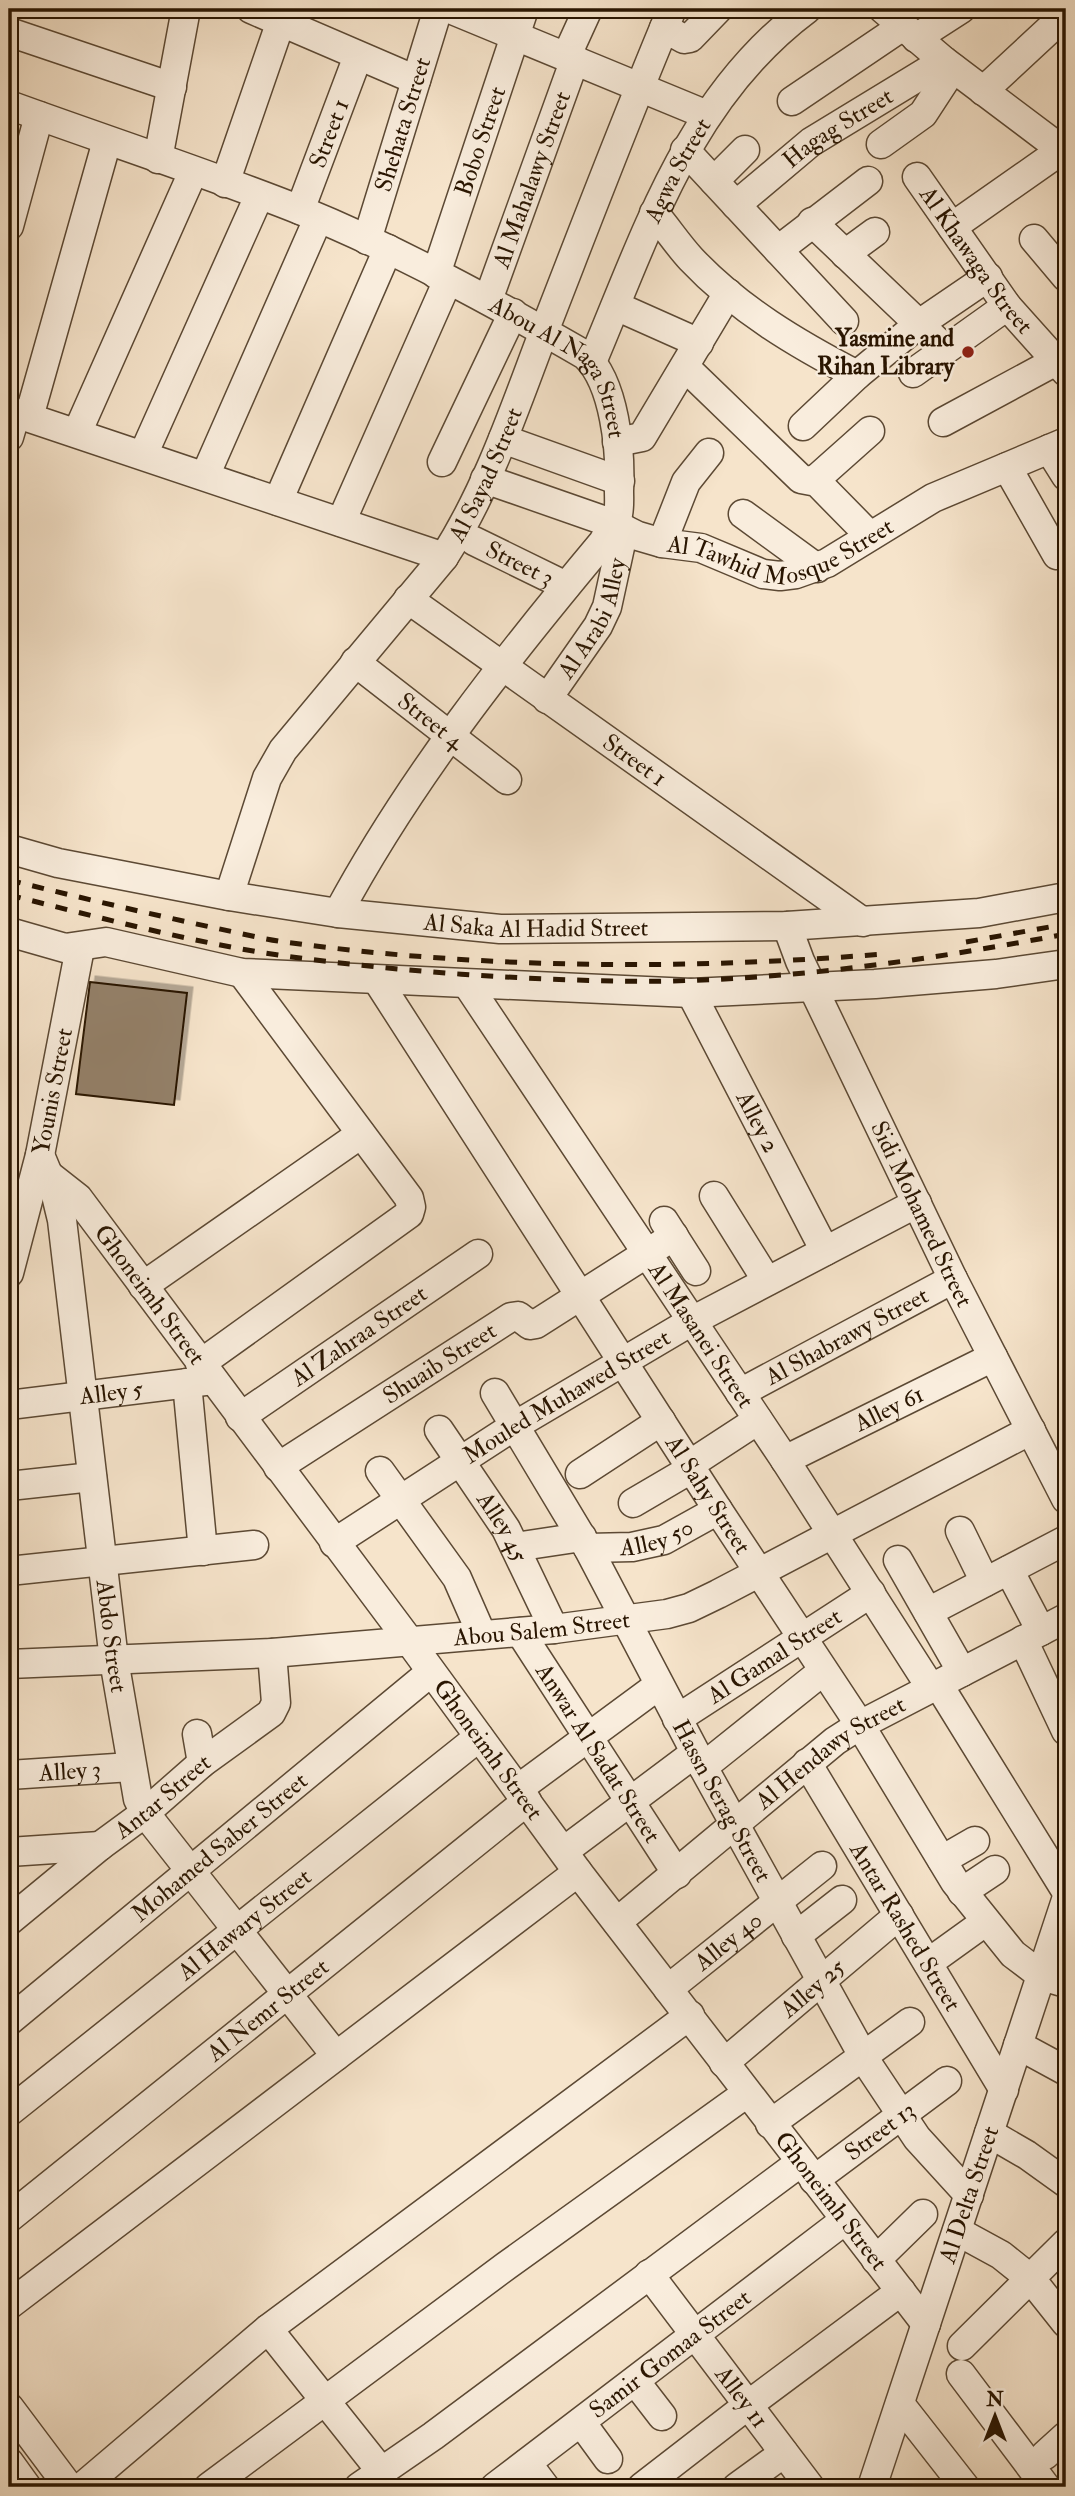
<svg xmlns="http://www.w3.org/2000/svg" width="1075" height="2496" font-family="'IM FELL Double Pica',serif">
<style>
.building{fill:#94816a;stroke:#291501;stroke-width:2;filter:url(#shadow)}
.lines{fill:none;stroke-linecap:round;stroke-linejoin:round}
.minor-casing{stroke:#5c4934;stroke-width:31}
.minor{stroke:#f9eddd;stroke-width:28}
.rail{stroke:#291501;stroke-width:5;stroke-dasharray:12 12;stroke-linecap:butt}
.poi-dot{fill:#8f2418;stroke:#f9eddd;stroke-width:2.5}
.labels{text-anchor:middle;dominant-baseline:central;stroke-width:5;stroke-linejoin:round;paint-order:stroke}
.street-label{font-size:24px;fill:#291501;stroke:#f9eddd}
.poi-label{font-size:24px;font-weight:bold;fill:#291501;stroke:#f9eddd;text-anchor:end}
</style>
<defs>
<filter id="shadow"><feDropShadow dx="5.5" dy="-5.5" stdDeviation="0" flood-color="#0004"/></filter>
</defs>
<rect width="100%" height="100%" fill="#f6e4cb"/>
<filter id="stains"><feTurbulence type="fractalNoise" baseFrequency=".00286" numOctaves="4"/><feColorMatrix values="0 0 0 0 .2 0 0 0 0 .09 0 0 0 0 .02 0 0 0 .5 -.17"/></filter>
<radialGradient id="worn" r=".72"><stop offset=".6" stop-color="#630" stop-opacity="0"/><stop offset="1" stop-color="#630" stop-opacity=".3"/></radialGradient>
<path class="building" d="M90,982l97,11 -13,112 -98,-11z"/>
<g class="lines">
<defs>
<g id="minor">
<path d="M251,9l165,71"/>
<path d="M450,9l257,106"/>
<path d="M883,9l61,52 122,92"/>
<path d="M664,28l20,11 6,-1 28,-29"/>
<path d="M9,32l163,55"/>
<path d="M916,38l45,-29"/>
<path d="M567,55l21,-46"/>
<path d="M983,91l83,-77"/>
<path d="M792,101l111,-75"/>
<path id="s1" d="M9,105c96,35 195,67 291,105 98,40 193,92 285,145 30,28 36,96 34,136 0,8 1,20 -2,27 -3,8 -10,16 -14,24 -97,116 -193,237 -265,371"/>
<path d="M881,144l42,-30 30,-46"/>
<path d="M685,150l159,171"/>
<path d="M158,159l28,-150"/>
<path id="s2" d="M917,177l90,129 59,66"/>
<path d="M714,181l31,-31"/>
<path d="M225,183l56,-162"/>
<path id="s3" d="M736,205l75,-63 133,-81"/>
<path id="s4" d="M300,210l58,-154"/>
<path d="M654,213c13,15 24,32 37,46 47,50 106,85 166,116"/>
<path d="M812,222l133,127"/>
<path d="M9,226l30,-110"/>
<path d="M952,227l114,-80"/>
<path d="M1034,239l32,38"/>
<path id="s5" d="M367,240l71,-231"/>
<path d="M778,250l90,-69"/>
<path d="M845,254l30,-22"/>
<path id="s6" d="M436,274l88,-265"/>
<path id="s7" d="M488,300l87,-241"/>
<path d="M616,306l83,37"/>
<path id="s8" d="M592,362c55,-130 97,-265 215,-353"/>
<path d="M685,367l116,112 16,3 53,54"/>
<path d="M913,373l94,-67"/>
<path d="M9,411l435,146"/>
<path d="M29,417l78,-276"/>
<path d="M943,422l113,-61"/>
<path d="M803,426l54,-51 62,-51 69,-47"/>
<path d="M77,433l116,-261"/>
<path d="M9,437l7,-24"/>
<path d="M503,439l117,42"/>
<path d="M617,442l25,-5 86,-144"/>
<path d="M1049,449l17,27"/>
<path d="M143,455l116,-259"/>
<path d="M442,462l71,-149"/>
<path d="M1007,467l50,88"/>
<path d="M205,476l113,-257"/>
<path id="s9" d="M485,479l129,45 24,12 24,7 39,5 62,26 17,2 16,-2 31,-11 106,-65 133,-56"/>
<path d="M815,480l55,-49"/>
<path d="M278,501l110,-252"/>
<path d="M743,514l74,54"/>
<path d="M341,522l107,-242"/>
<path id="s10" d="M474,541l92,45"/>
<path d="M662,543l24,-61 23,-29"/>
<path id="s11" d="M408,599l455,323"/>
<path id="s12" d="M355,662l152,118"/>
<path id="s13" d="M547,699l51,-73 9,-19 17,-78"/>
<path id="s14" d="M9,849l49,14 171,33 109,17 162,16 287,-3 192,-13 87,-16"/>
<path id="s15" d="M229,896l38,-118 16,-28 161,-193c43,-67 69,-144 97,-218 43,-110 85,-221 131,-330"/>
<path id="s16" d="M787,926l13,35 153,318 113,220"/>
<path d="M9,932l56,16 41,-6 136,31 449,20 184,-9 121,-10 70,-10"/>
<path id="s17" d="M377,980l341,530 142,215 95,157 58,72 29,22 24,7"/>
<path id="s18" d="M467,984l318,476 146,228"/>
<path id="s19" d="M691,993l134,258"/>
<path id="s20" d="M40,1155l15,36 7,29 52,440 24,139 7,14 191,243"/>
<path id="s21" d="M50,1176l28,22 332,444 168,230 348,452"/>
<path d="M714,1196l53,85"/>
<path d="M664,1221l32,50"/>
<path id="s22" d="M9,1273l31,-118 40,-207"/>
<path d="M143,1286l218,-152"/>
<path d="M200,1364l209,-150 2,-7 -2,-9 -167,-225"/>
<path d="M187,1383l16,168"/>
<path id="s23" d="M495,1393l93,155 115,219 164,296 50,75 52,57"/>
<path id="s24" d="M740,1393l213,-114"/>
<path id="s25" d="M9,1405l204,-25"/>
<path id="s26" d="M240,1417l238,-163"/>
<path id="s27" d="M439,1430l67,99 48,100"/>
<path id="s28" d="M785,1460l208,-103"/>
<path d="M689,1465l69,-45"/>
<path id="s29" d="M278,1467l233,-150 7,-1 12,9 6,-1 138,-88"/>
<path d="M380,1471l77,107 25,57"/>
<path d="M580,1474l81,-53"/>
<path d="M9,1486l83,-9"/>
<path d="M633,1503l58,-34"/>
<path d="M960,1531l25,51"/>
<path id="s30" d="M334,1543l182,-118 176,-104 225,-118"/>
<path d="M515,1547l67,-10"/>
<path id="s31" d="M588,1548l44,-1 32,-7 54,-30"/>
<path d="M898,1560l64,112"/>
<path d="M1009,1570l32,61"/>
<path d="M9,1571l245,-26"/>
<path d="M928,1612l138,-72"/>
<path id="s32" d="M520,1632l157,242"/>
<path d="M1023,1640l43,91"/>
<path id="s33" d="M9,1664l263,-11 282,-24 113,-15 22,-6 29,-14 313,-164"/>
<path d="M938,1684l128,207"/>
<path id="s34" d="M677,1719l194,-126"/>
<path d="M197,1734l5,29"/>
<path id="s35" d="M807,1763l197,327"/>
<path d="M703,1767l120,-96"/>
<path id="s36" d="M9,1775l122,-8"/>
<path d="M518,1789l141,-104"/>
<path d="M564,1851l131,-98"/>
<path d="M9,1852l91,-6"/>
<path d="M942,1860l33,-19"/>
<path d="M962,1892l33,-22"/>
<path id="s37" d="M9,1921l91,-75 45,-33 57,-50 69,-50 5,-10 -4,-50"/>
<path id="s38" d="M617,1922l218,-181 25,-16 206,-107"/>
<path d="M796,1936l46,-36"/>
<path d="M928,1963l57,-41"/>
<path id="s39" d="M668,1989l154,-123"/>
<path id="s40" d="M9,2021l422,-349"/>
<path d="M1018,2045l48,26"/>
<path id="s41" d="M724,2063l175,-148"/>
<path id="s42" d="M9,2112l470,-375"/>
<path d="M770,2124l140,-102"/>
<path d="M989,2133l38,22 39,28"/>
<path id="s43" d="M814,2180l133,-99"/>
<path id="s44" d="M9,2218l518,-417"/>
<path d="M957,2231l44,24 30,24 35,44"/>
<path d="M876,2260l47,-46"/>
<path id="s45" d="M649,2274l161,213"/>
<path d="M9,2305l569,-433"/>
<path d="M268,2329l113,142"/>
<path d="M962,2346l104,-103"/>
<path d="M961,2374l85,113"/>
<path d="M635,2381l27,35"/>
<path d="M900,2404l65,83"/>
<path d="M9,2407l60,80"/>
<path d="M581,2422l27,37"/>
<path d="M1045,2455l21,-19"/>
<path d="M9,2462l18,25"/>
<path d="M527,2463l18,24"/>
<path d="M82,2487l186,-158 422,-314"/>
<path d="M209,2487l297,-221 241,-173"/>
<path d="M359,2487l74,-51 368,-274"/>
<path id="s46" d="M495,2487l350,-267"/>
<path d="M642,2487l106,-82 153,-114"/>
<path d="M737,2487l47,-34"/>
<path id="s47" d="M872,2487l194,-587"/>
</g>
</defs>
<use href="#minor" class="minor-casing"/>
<use href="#minor" class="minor"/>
<path class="rail" d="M9,880c68,17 137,33 206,48 25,5 51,12 77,15 195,26 395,27 591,11
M9,895c93,23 188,49 283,62 106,14 214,22 321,24 152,3 305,-19 453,-47
M966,942l100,-18"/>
</g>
<circle class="poi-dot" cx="968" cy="352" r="7"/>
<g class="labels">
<g class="street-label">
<text stroke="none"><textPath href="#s5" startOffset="121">Shehata Street</textPath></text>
<text stroke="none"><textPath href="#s3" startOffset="128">Hagag Street</textPath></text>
<text stroke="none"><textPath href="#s4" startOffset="82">Street 1</textPath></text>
<text stroke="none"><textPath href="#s6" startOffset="140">Bobo Street</textPath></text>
<text stroke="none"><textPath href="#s8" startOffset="210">Agwa Street</textPath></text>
<text stroke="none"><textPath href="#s7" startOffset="128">Al Mahalawy Street</textPath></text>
<text stroke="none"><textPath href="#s2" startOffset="102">Al Khawaga Street</textPath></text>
<text stroke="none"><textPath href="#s1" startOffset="621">Abou Al Naga Street</textPath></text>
<text stroke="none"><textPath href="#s15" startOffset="500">Al Sayad Street</textPath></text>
<text stroke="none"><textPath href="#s9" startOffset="315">Al Tawhid Mosque Street</textPath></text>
<text stroke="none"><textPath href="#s10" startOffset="51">Street 3</textPath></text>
<text stroke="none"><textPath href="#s13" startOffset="94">Al Arabi Alley</textPath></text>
<text stroke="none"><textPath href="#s12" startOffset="96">Street 4</textPath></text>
<text stroke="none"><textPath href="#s11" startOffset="278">Street 1</textPath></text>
<text stroke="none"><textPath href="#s14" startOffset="534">Al Saka Al Hadid Street</textPath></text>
<text stroke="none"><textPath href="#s22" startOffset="187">Younis Street</textPath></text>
<text stroke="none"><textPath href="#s19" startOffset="145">Alley 2</textPath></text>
<text stroke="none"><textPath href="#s16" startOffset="318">Sidi Mohamed Street</textPath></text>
<text stroke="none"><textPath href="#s21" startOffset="156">Ghoneimh Street</textPath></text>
<text stroke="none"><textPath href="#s26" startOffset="144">Al Zahraa Street</textPath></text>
<text stroke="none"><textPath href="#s18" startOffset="422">Al Masanei Street</textPath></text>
<text stroke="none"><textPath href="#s24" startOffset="121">Al Shabrawy Street</textPath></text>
<text stroke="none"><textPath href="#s29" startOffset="192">Shuaib Street</textPath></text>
<text stroke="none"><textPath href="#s25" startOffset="103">Alley 5</textPath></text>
<text stroke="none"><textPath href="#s30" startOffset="275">Mouled Muhawed Street</textPath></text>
<text stroke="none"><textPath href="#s28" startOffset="116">Alley 61</textPath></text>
<text stroke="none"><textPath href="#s17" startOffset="612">Al Sahy Street</textPath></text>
<text stroke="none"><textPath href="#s27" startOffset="116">Alley 45</textPath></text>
<text stroke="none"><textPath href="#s31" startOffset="70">Alley 50</textPath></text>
<text stroke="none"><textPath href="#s33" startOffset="534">Abou Salem Street</textPath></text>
<text stroke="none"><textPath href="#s20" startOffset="488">Abdo Street</textPath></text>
<text stroke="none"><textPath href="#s34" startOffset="116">Al Gamal Street</textPath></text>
<text stroke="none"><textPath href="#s21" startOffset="723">Ghoneimh Street</textPath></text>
<text stroke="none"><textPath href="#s32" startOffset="144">Anwar Al Sadat Street</textPath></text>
<text stroke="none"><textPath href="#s38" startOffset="273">Al Hendawy Street</textPath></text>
<text stroke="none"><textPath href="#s36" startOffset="61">Alley 3</textPath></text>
<text stroke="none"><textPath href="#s37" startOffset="198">Antar Street</textPath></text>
<text stroke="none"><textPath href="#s23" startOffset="467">Hassn Serag Street</textPath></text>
<text stroke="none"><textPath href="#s40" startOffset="273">Mohamed Saber Street</textPath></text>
<text stroke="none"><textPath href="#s42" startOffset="301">Al Hawary Street</textPath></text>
<text stroke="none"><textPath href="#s35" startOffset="191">Antar Rashed Street</textPath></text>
<text stroke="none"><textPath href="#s39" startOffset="77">Alley 40</textPath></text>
<text stroke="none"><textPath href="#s41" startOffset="116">Alley 25</textPath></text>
<text stroke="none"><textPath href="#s44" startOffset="332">Al Nemr Street</textPath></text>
<text stroke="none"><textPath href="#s43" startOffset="82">Street 13</textPath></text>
<text stroke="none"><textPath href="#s47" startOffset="308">Al Delta Street</textPath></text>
<text stroke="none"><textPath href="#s21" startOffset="1290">Ghoneimh Street</textPath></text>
<text stroke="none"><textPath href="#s46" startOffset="220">Samir Gomaa Street</textPath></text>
<text stroke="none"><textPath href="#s45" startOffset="154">Alley 11</textPath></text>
</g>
<g class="poi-label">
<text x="954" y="338">Yasmine and<tspan x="954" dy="28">Rihan Library</tspan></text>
</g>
</g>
<rect width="1075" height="2496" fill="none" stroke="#f6e4cb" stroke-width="35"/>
<rect x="10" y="10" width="1054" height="2475" fill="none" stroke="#291501" stroke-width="3.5"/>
<rect x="18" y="18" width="1040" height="2461" fill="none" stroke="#291501" stroke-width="2"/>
<g transform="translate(995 2416)" stroke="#f9eddd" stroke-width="5" paint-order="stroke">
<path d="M0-5L12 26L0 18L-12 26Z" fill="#291501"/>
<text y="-10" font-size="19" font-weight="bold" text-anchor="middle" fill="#291501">N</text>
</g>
<rect width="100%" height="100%" filter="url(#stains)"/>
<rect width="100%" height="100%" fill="url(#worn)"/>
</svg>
